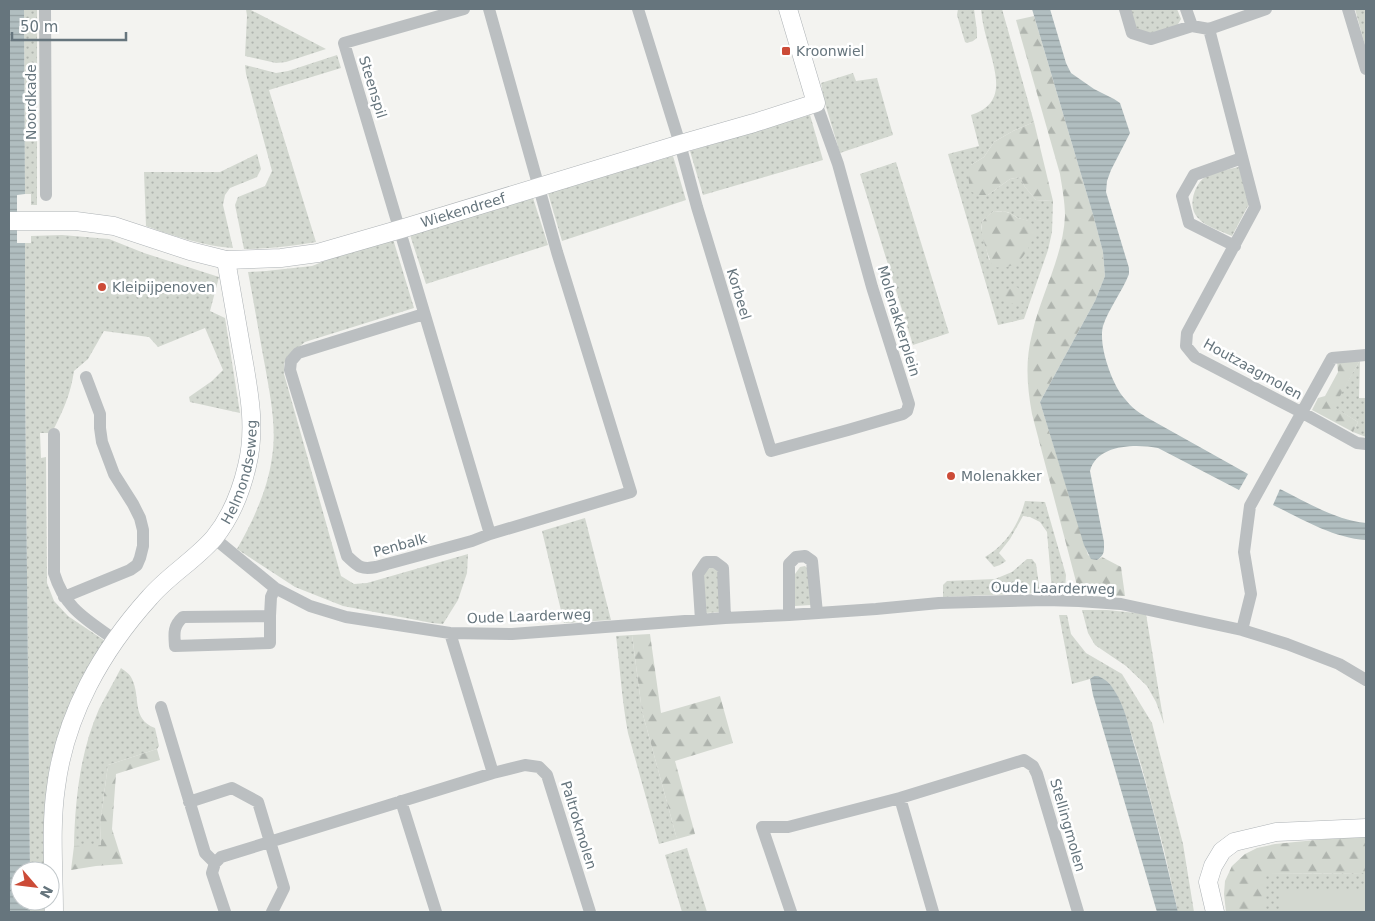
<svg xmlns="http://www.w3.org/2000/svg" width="1375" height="921" font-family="'DejaVu Sans',sans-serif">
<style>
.grass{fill:url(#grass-dots);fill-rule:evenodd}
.forest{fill:url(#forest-firs)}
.green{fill:#d3d8d0}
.water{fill:url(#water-rules)}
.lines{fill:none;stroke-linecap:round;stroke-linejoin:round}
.secondary-casing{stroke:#aeb3b6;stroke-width:19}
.street{stroke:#bbbfc1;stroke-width:12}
.secondary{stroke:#fff;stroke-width:18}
.poi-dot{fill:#cc4b37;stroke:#fff;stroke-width:2}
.labels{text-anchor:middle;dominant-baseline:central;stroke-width:5;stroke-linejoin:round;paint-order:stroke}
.poi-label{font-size:14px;fill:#66757d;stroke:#fff;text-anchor:start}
.street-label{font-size:14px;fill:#66757d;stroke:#fff}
</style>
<defs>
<pattern id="grass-dots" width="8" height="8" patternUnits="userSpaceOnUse" patternTransform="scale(1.25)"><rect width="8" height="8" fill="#d3d8d0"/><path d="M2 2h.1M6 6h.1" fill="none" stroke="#afb4ae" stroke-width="1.8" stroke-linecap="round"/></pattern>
<pattern id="forest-firs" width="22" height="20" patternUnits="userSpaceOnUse" patternTransform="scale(1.25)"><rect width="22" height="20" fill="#d3d8d0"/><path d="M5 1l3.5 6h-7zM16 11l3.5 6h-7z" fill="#afb4ae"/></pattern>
<pattern id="water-rules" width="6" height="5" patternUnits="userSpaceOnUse" patternTransform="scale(1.25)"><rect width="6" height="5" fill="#b1bec0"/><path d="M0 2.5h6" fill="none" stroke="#949fa1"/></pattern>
</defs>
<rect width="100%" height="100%" fill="#f3f3f0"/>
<path class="grass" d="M24,9h13v196h-6v-11h-6z
M246,9h3l77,40 -40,13 -10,1 -31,-7 2,-40z
M958,9h16l3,22v7l-4,3 -6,2 -2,-1 -8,-27z
M981,9h21l32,113 -21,9 -19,11 -10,15 -13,8 17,30 22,-16 10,-2 5,10 11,13 17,1 -1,31 -4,18 -24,69 -26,6 -50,-171 31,-8 -8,-31c34,-11 26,-37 19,-64 -4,-14 -8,-28 -9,-42zM994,211l14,1 10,6 10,3 -39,39 -8,-33 2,-7z
M1129,9h48l4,10 -4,7 -29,8 -12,-6z
M1355,9h11v40z
M337,55l4,13 -72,22 47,152c-24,4 -47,7 -72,7l-9,-44 3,-8 27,-11 7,-15 -26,-97 -1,-9 31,8 12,-2z
M853,73l3,8 21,-3 16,57 -53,18 -16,-53 -3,-17z
M810,115l13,45 -120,35 -13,-44z
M257,154l4,15 -4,8 -27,11 -5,7 -2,10 10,43c-30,-2 -59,-12 -87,-22l-2,-54h76z
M673,156l13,44 -124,41 -14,-48z
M896,162l53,171 -36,12 -53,-171z
M1239,167l10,37 -17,32c-11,-5 -26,-9 -34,-18 -11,-11 -4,-33 7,-41 7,-5 25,-8 34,-10z
M533,198l15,47 -122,39 -16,-49z
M62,235l47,4 35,14 75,24 -9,34 15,7 15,95 -50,-11 -1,-5 23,-16 11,-11 -18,-42 -47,19 -9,-10 -45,-6 -16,28 -14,12c-4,26 -11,39 -22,62h-12l1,25 5,-1 1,126 7,18 14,15 37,25 -40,76 -14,43 -5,53 -2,58h-14l-5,-494v-134h6v-7z
M393,239l21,69 -109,34 -18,15 -3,7v10l57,202 13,8 13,-1 101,-29 -1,19 -9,27 -15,24 -11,-1 -89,-17 -48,-19 -58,-38c16,-28 31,-60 35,-92 5,-30 -2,-62 -7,-91 -6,-32 -11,-63 -17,-94l18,-1 46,-5 20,-8z
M1360,360l-1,38h7v39l-13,-5 5,-10 -25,-15z
M1025,501l20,1 21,73 -1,16h-13l-5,-59 -7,-10 -10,-5 -7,-1 -13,23 -11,14 7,8 -6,4 -6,2 -9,-10c21,-12 34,-33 40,-56z
M585,518l26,102 -47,3 -22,-92z
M1027,559h5l4,5 4,29 -97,4v-12l4,-4 48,-2 17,-7z
M805,566l5,5 1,34 -16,1v-32l5,-7z
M713,567l5,4 3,41 -16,1 -3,-37 6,-8z
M1082,610h25l39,4 18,110 -8,-22 -9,-16 -21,-20 -31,-21 -7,-12z
M1059,615h8l4,19 15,19 36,21 30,49 31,121 11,68h-16l-14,-62 -22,-82 -16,-51 -7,-18 -10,-16 -15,-7 -4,3 -18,5z
M632,635l10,76 35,128 -18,5 -31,-111c-6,-32 -8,-65 -12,-97z
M121,668c4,3 9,6 11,11 9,18 -1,40 23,49l4,18 -2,3 -49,16 -8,59 1,22h-27c1,-46 6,-94 25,-137 7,-14 15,-27 22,-41z
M687,848l20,64h-25l-17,-57z
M1366,873v39h-102v-38z
M30,901h14v11h-14z"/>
<path class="forest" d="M1034,16l60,202 9,34 2,24 -10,25 -55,101 48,153 9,5 5,-3 19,10 4,29 -46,-3 -47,-179c-5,-28 -7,-52 0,-80 9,-40 31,-77 33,-118 0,-14 -3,-29 -5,-42l-44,-154z
M1034,122l19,79 -17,-1 -11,-13 -5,-10 -10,2 -22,16h-10l-8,-4 -2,-17 3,-9 13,-8 10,-15 19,-11z
M994,211c5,1 11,0 16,2 2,1 4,3 6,4 6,3 14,2 18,9 3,5 0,10 -2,15 -9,18 -16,29 -39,26 -4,-8 -14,-36 -11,-44 2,-5 8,-9 12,-12z
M1017,287l4,4 1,10 -5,4 -10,-3 -6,-5v-7z
M1360,360l-26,47 24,15 -5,10 -41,-22 6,-12 7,-2 13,-24 -1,-11z
M650,634l11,79 59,-17 13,47 -58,18 20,73 -18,5 -35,-128 -10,-76z
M157,749l3,11 -44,14 -4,55 11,35 -27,2 -25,4 3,-24 27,-1 -1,-21 8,-59z
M1366,835v38l-102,1v38h-38l-2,-18 1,-13 7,-15 13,-12 12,-6 18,-4z"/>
<path class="green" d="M1366,889v23h-87v-22z"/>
<path class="water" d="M9,9h15l1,185 -8,1v48h8v134l5,494h-10v30h10v11h-21z
M1032,9h18l16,54 5,10 23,16 20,10 6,4 10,30 -19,37 -4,11 -1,11 23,76v6c-7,18 -20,34 -26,52 -5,19 9,59 22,73 6,8 13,13 21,18l102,57 -9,16 -81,-42c-22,-4 -61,-4 -68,23l14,71c0,9 1,13 -7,18l-6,-1 -7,-14 -44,-143 55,-101 10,-25 -2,-24 -9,-34z
M1280,489c28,14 56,31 86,34v17c-33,-2 -64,-21 -93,-35z
M1094,676h4c6,3 11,6 14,11 13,18 17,41 23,61 17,54 30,109 43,164h-21l-64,-217 -3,-16z"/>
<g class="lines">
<defs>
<g id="secondary">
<path id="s1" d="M9,221h67l38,5 76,25 36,9 55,-2 37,-5 83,-24 279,-85 74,-21 62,-20 -28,-94"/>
<path id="s2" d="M54,912c0,-41 -4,-84 2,-125 9,-72 46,-137 94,-190 19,-22 45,-37 64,-59 17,-21 27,-46 33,-72 10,-40 1,-80 -6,-120 -5,-28 -10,-57 -15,-86"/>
<path d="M1215,912l-7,-30 5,-16 9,-15 12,-9 42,-10 90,-4"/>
</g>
</defs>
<use href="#secondary" class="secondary-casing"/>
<path class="street" d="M45,9l1,186
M489,9l68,243 74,240 -141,42
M638,9l42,135 17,63 74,244 77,-21 55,-16 4,-3 2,-7 -37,-117 -34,-123 -22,-61
M1125,9l7,24 19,6 41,-13 17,3
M1186,9l6,17
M1266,9l-57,20 46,178 -68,126 -1,13 9,11 106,55 56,31 9,1
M1348,9l18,60
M1235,246l-46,-23 -7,-27 12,-21 48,-17
M424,314l-126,39 -7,8 -1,9 57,186c11,10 13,14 29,11l96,-26 18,-7c-49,-163 -96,-327 -146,-491l120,-34
M54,434v139c11,36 32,46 61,67
M214,538l61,50 35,18 36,11 104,16 62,1 213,-16 64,-3 87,-6 63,-6 107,-3 33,1 42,3 121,26 45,14 52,20 27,16
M64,597l66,-27 7,-5 3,-7 3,-12v-16l-3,-12 -7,-14 -19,-30 -12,-32 -2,-14v-14l-14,-37
M789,615v-51l7,-7 9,-1 7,5 5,52
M270,616v27l-95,3c-1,-13 -2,-20 8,-29l87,-1 1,-19 4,-9
M701,620l-3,-46 8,-12h9l8,6 2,50
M1242,630l9,-36 -7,-42 6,-46 82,-148 34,-3
M450,633l43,140
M161,707l44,146 10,10
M900,798l33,114
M401,801l35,111
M189,802l43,-14 26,14 26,86 -12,24
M225,912l-13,-39 3,-10 6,-6 272,-84 32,-8 14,2 8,8 43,137
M791,912l-29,-85h26l112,-29 124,-38 9,6 4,8 41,138"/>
<use href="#secondary" class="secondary"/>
</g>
<g class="poi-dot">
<rect x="781" y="46" width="10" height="10" rx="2.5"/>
<circle cx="102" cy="287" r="5"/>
<circle cx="951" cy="476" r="5"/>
</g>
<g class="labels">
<g class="poi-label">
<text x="796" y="51">Kroonwiel</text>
<text x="112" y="287">Kleipijpenoven</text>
<text x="961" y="476">Molenakker</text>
</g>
<g class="street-label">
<text transform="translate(373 87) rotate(73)">Steenspil</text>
<text transform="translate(31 102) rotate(-90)">Noordkade</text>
<text stroke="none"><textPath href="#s1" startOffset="466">Wiekendreef</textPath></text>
<text transform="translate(739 294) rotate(73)">Korbeel</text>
<text transform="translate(899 321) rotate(73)">Molenakkerplein</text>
<text transform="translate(1253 369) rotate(29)">Houtzaagmolen</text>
<text stroke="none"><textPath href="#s2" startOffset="500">Helmondseweg</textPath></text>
<text transform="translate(400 545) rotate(-15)">Penbalk</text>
<text transform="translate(1053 588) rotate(1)">Oude Laarderweg</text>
<text transform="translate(529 616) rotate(-2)">Oude Laarderweg</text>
<text transform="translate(579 825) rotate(73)">Paltrokmolen</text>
<text transform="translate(1068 825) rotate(74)">Stellingmolen</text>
</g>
</g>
<rect width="1375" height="921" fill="none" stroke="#66757d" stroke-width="20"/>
<g transform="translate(35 886) rotate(118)"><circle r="24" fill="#ffffff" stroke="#c2c8cb"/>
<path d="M0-4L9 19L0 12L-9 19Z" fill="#cc4b37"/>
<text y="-8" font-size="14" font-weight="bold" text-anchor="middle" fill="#66757d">N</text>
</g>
<path d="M12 32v8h114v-8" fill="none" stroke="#66757d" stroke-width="2.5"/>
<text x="20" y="32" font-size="15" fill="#66757d" stroke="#ffffff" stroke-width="4" paint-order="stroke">50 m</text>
</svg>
